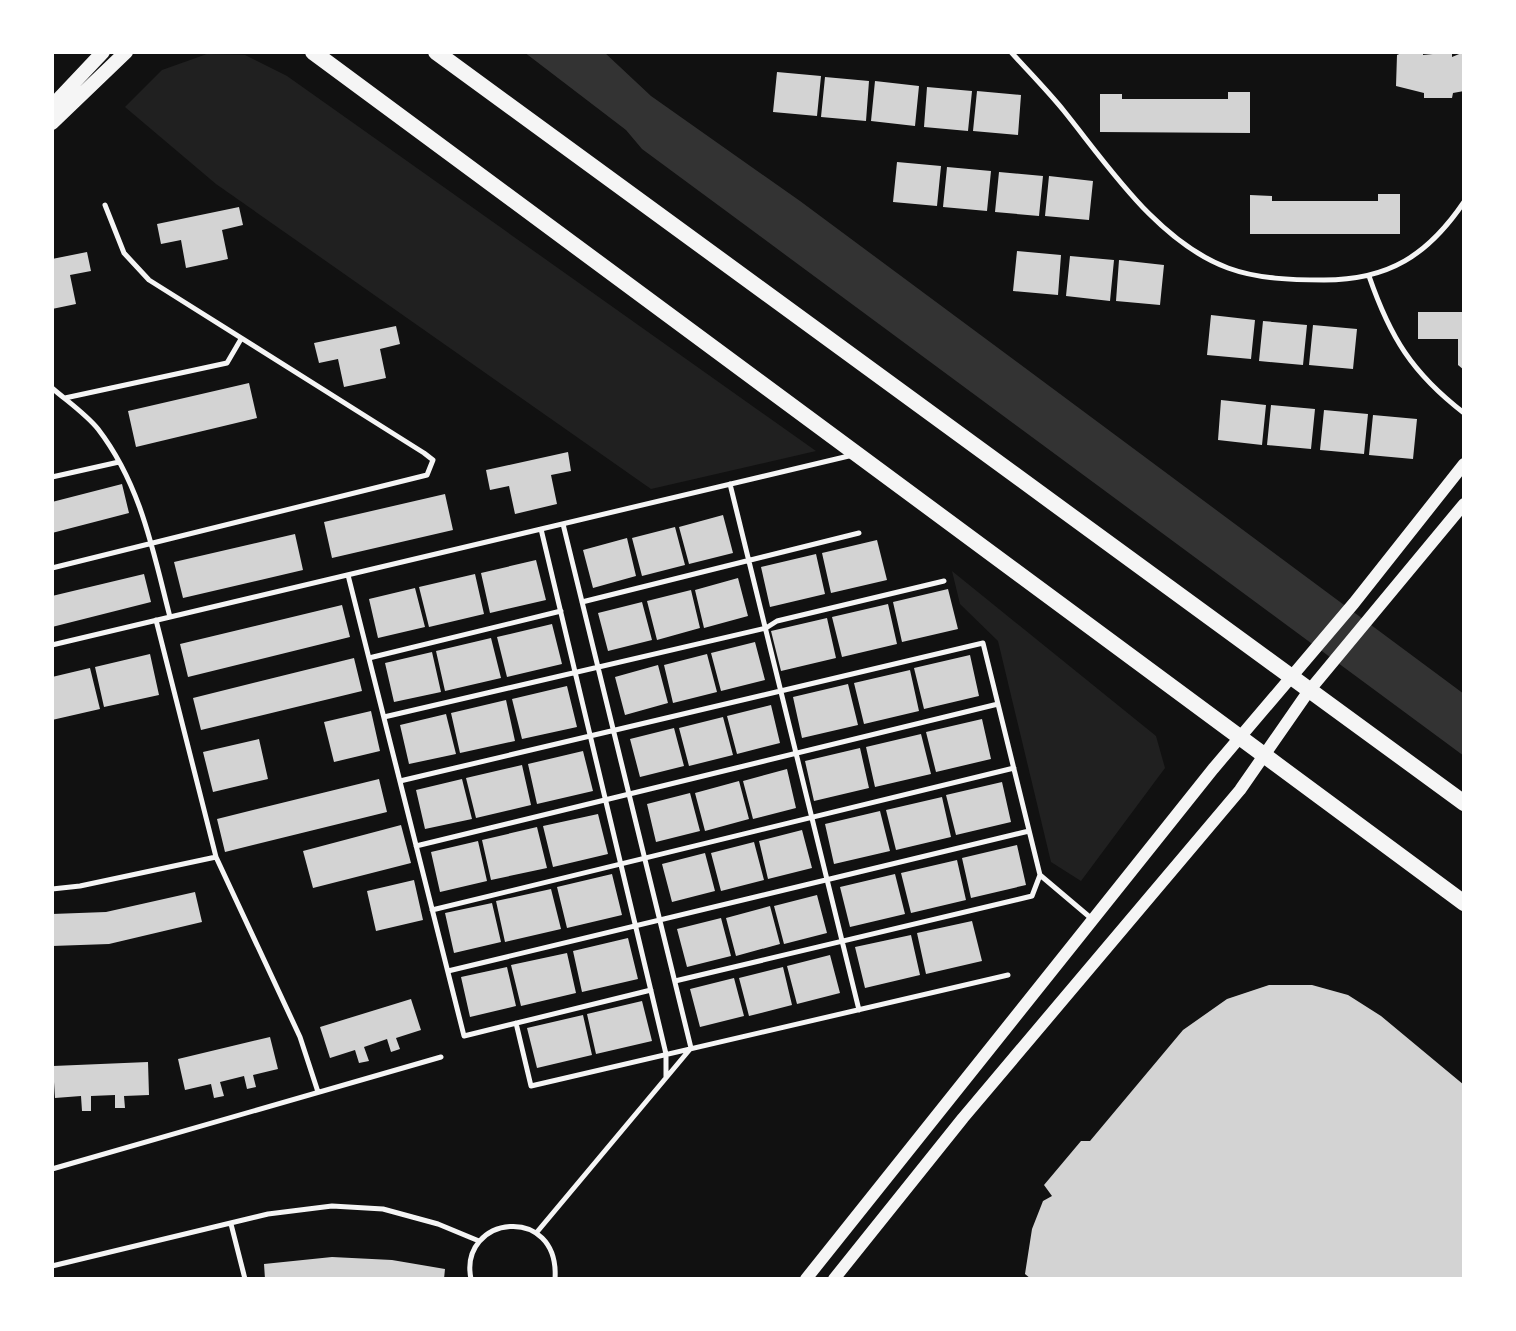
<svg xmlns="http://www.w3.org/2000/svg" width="1516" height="1331" font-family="'Open Sans',sans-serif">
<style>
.green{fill:#202020}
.water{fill:#333}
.building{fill:#d3d3d3}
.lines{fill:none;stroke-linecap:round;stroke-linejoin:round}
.service{stroke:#f5f5f5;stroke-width:5}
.tertiary{stroke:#f5f5f5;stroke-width:12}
.secondary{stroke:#f5f5f5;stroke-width:14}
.primary{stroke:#f5f5f5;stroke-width:16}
</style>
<rect width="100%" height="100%" fill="#111"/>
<path class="green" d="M207,54l38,1 42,21 529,375 -165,38 -435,-305 -91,-77 37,-37z
M952,571l204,165 9,32 -84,113 -30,-19 -53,-221 -38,-37z"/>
<path class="water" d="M524,52h80l47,44 149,105 664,493v62l-822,-607 -16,-19z"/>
<path class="building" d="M1404,52h19v3l29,-3v5l12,-5v39l-11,2 -1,5h-28v-5l-28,-7 1,-31z
M777,72l44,4 -4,40 -44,-4z
M825,77l44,4 -3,40 -45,-4z
M875,81l44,5 -4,40 -44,-5z
M927,87l45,4 -4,40 -44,-4z
M977,91l44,4 -3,40 -45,-4z
M1228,92h22v41l-150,-1v-38h22v5h106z
M897,162l44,4 -4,40 -44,-4z
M947,167l44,4 -4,40 -44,-4z
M999,172l44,4 -4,40 -44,-4z
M1049,176l44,5 -4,39 -44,-4z
M1378,194h22v40h-150v-39l22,1v5h106z
M239,207l4,18 -21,5 6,29 -42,9 -5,-28 -20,4 -4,-20z
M1017,251l44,4 -3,40 -45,-4z
M87,252l4,19 -21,4 6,29 -24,5v-50z
M1070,256l44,4 -4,41 -44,-5z
M1119,260l45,5 -4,40 -44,-4z
M1418,312h46v58l-6,-5v-26h-40z
M1211,315l44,5 -4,39 -44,-4z
M1263,321l44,4 -4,40 -44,-4z
M1313,325l44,4 -4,40 -44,-4z
M396,326l4,18 -20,5 6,29 -42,9 -6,-28 -19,4 -5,-20z
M249,383l8,35 -121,29 -8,-36z
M1221,400l45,5 -4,40 -44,-5z
M1271,405l44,4 -4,40 -44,-4z
M1324,410l44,4 -4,40 -44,-4z
M1373,415l44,4 -4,40 -44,-4z
M568,452l3,19 -20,4 6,29 -42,10 -6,-28 -19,4 -4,-20z
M122,484l7,29 -77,20v-31z
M445,494l8,36 -121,28 -8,-36z
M723,515l10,38 -44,11 -10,-37z
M675,527l10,38 -43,11 -10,-38z
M295,534l8,36 -120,28 -9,-36z
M627,538l9,38 -43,12 -10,-38z
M877,540l10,40 -56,13 -9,-40z
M816,554l9,40 -55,13 -9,-40z
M536,560l10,40 -56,13 -9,-40z
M144,574l7,28 -99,25v-31z
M475,574l9,40 -55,13 -10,-40z
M738,578l10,38 -44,12 -9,-38z
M415,588l10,39 -47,11 -9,-39z
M948,589l10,40 -56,13 -9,-40z
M691,590l9,38 -43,12 -10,-39z
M642,602l10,38 -44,11 -10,-38z
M888,604l9,40 -55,13 -10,-40z
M342,605l8,32 -162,40 -8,-33z
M827,618l9,40 -55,13 -10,-40z
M552,624l10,40 -55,13 -10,-40z
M491,638l10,40 -56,13 -9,-40z
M755,642l10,38 -44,11 -10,-38z
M432,652l9,40 -47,10 -9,-39z
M150,654l9,41 -55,12 -9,-40z
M707,654l10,38 -44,11 -9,-38z
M970,655l9,41 -55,13 -10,-41z
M354,658l8,33 -161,39 -8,-32z
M658,665l10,38 -43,12 -10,-38z
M90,668l10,41 -48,11v-43z
M910,670l9,41 -55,13 -10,-41z
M848,684l10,41 -56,13 -9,-41z
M567,686l10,41 -55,12 -10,-40z
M506,700l9,41 -55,12 -9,-40z
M771,705l9,38 -43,11 -10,-38z
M371,711l9,40 -46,11 -10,-40z
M446,714l10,40 -47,10 -9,-39z
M723,717l10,38 -44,11 -10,-38z
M982,719l9,40 -55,13 -10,-40z
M674,728l10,38 -44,11 -10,-38z
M921,734l10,40 -56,13 -9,-40z
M259,739l9,40 -55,13 -10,-40z
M860,748l9,40 -55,13 -9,-40z
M583,751l10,40 -56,13 -9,-40z
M522,765l9,40 -55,13 -10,-40z
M787,769l9,39 -43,11 -10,-38z
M379,779l8,33 -162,40 -8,-33z
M462,779l10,40 -47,10 -9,-39z
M739,781l10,38 -44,12 -10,-38z
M1002,782l9,40 -55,13 -10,-40z
M690,793l10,38 -44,11 -9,-38z
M942,797l9,40 -55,13 -10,-40z
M880,811l10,40 -56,13 -9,-40z
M598,814l10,40 -55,13 -10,-41z
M401,825l10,38 -98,25 -10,-37z
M537,827l10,41 -56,12 -9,-40z
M802,830l10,38 -44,11 -9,-38z
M478,841l9,40 -47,11 -9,-40z
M754,842l10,38 -43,11 -10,-38z
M1017,845l9,40 -55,13 -9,-40z
M705,853l10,38 -43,11 -10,-38z
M957,860l9,40 -55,13 -10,-40z
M612,874l10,41 -55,13 -10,-41z
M895,874l10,40 -55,13 -10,-40z
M414,880l9,40 -47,11 -9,-40z
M551,889l10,40 -56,13 -9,-41z
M195,892l7,30 -93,22 -57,2v-32l54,-2z
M817,895l10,38 -43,11 -10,-38z
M492,903l9,39 -47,11 -9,-40z
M770,906l10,38 -44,12 -10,-38z
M721,918l10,38 -44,11 -10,-38z
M972,921l10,40 -56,13 -9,-41z
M911,935l9,40 -55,13 -10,-41z
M628,938l10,41 -56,13 -9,-41z
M567,953l9,40 -55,13 -10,-41z
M830,955l10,38 -43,11 -10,-38z
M507,967l9,39 -46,11 -9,-40z
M783,967l9,38 -43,11 -10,-38z
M734,978l10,38 -44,11 -10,-38z
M1269,985h43l36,10 33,21 83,69v194h-433l-6,-5 7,-45 11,-28 9,-5 -8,-11 37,-44h9l93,-111 44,-31z
M411,999l10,31 -25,8 4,11 -9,3 -4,-13 -23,8 5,14 -10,2 -4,-13 -25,8 -10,-31z
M642,1001l10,40 -56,13 -9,-40z
M583,1015l9,40 -55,13 -10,-40z
M270,1037l8,32 -25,6 3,12 -9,2 -3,-13 -24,6 4,14 -10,2 -3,-14 -26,6 -7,-31z
M148,1062l1,33 -25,1 1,12h-10v-13l-24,1v15h-9l-1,-15 -26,2 -2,-32z
M332,1257l60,3 53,9 -1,10h-179l-1,-15z"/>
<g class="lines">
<path class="service" d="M1011,52c17,19 36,38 53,59 45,56 94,131 164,157 30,11 64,12 96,12 65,0 104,-25 140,-78
M1369,276c21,61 43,97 95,137
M52,388c15,13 34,26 46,41 43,56 55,122 72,188
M65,398l162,-35 14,-24
M52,477l67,-15
M730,484l129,526
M541,529l125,525v23
M52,568l375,-93 6,-15 -9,-7 -275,-173 -25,-27 -19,-48
M348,575l116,461 187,-46
M582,602l277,-69
M156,620l60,237 84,180 18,55
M52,645l801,-190
M369,658l192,-47
M384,717l382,-89 11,-7 167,-40
M400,781l583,-138 57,232 52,44
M416,846l582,-142
M52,889l28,-3 136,-29
M432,910l582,-142
M448,971l581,-140
M675,981l357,-85 8,-21
M516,1023l15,63 477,-111
M52,1169l389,-112
M231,1224l14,55
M537,1232l154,-184 -128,-524
M52,1266l216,-52 64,-8 51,3 55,15 41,17
M471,1279c-13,-64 89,-76 84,0"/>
<path class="tertiary" d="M806,1279l407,-510 141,-166 110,-139
M834,1279l129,-161 277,-328 68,-98 156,-188"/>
<path class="secondary" d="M52,106l51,-54
M52,123l74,-71"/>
<path class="primary" d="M313,52l1151,851
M436,52l1028,751"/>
</g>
<rect width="1516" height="1331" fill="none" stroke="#ffffff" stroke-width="108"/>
</svg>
